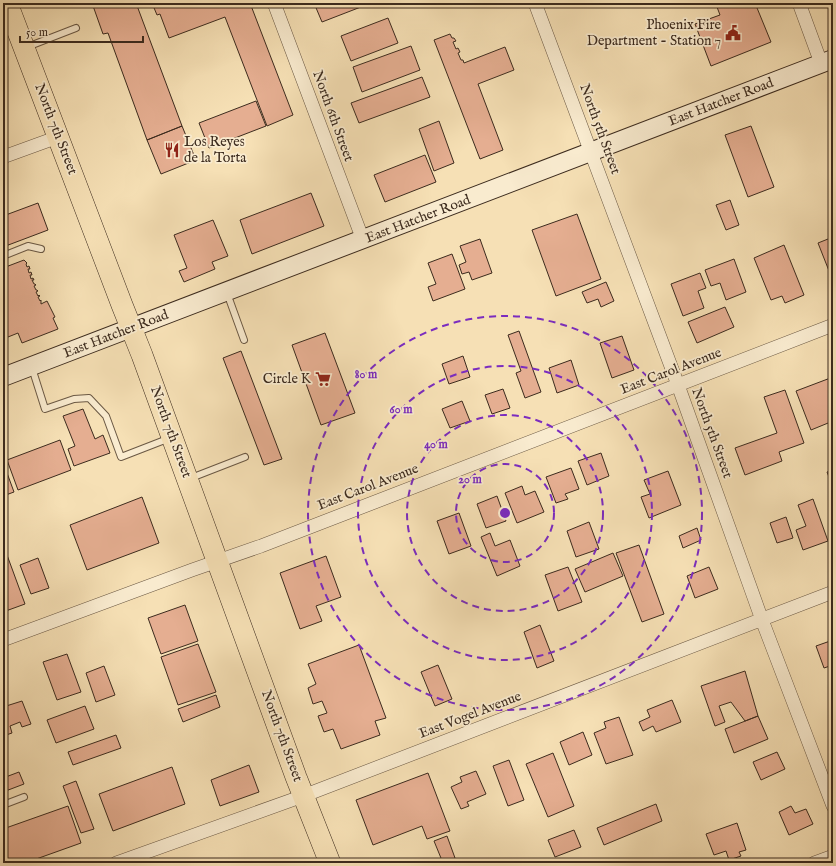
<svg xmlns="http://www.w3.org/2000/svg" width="836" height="866" font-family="'IM FELL English',serif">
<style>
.building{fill:#e5ae91;stroke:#3c2b1e}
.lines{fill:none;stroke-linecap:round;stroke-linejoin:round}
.lane-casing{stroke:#6a5844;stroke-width:8}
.street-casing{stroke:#6a5844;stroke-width:14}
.secondary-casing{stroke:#3c2b1e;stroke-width:20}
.primary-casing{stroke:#3c2b1e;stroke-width:22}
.lane{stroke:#f9ebcf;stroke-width:6}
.street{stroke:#f9ebcf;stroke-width:13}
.secondary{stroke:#f9ebcf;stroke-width:18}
.primary{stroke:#f6e0b5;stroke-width:21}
.ring{fill:none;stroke:#7b2cbf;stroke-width:2;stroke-dasharray:7 5}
.labels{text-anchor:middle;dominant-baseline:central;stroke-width:3.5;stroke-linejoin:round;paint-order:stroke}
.poi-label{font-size:14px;fill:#3c2b1e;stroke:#f9ebcf;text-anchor:end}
.street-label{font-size:14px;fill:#3c2b1e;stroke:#f9ebcf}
.centre{fill:#7b2cbf;stroke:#f9ebcf;stroke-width:2}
.ring-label{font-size:12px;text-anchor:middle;font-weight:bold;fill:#7b2cbf;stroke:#f9ebcf;stroke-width:3.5;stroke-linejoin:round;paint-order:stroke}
</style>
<rect width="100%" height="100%" fill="#f6e0b5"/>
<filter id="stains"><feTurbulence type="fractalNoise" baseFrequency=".005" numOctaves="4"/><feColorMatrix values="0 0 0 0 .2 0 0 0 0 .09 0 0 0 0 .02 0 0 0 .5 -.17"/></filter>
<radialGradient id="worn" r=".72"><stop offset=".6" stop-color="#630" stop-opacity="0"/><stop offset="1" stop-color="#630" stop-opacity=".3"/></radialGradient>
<path class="building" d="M92,3h44l46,123 -35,14 -39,-107 -5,1z
M152,3h29v2l4,-2h65l43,112 -26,11 -42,-109 -56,21 -9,-24 -3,1z
M314,3h51l1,2 -44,17z
M728,3h27l16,39 -60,24 -16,-42 25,-9 -3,-8z
M388,18l10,25 -47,18 -10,-25z
M450,34l2,4h2l2,3 -3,1 3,7 2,-1 2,4 -2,1 3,7h2l1,3 41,-16 9,23 -36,14 25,66 -23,9 -46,-119z
M411,46l9,24 -58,22 -9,-25z
M422,77l8,20 -71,26 -8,-20z
M256,101l10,25 -57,22 -10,-25z
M439,121l15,42 -20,8 -15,-42z
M182,126l14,34 -35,14 -14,-34z
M751,126l23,61 -26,10 -23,-62z
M425,155l11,27 -51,20 -11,-27z
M311,193l13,33 -72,28 -12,-34z
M730,200l9,25 -13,5 -10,-25z
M38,203l10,27 -45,17v-31z
M577,214l24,65 -45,17 -24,-66z
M213,220l15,36 -16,6 3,7 -31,13 -5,-11 8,-3 -13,-33z
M833,237v44l-15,-38z
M480,239l12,34 -20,7 -3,-8 -7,2 -3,-9 7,-3 -6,-16z
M784,245l20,50 -19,8 -3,-7 -11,4 -17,-42z
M452,254l13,35 -32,12 -5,-14 8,-3 -8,-21z
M734,259l12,33 -20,8 -6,-17 -9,3 -6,-16z
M24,260l3,3 -1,1 1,3 2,-1 1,3h-2l1,4 2,-1 1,3h-2l1,4 2,-1 1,2h-2l2,4h1l1,1 -2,1 2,4h1l1,1 -2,1 2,4 1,-1 1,1 -2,1 2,4 1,-1v4l6,-3 8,16 -2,1 5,11 -36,14 -4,-10 -15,6v-21l2,-1 -2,-5v-44z
M700,273l6,15 -8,3 6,17 -21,8 -12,-32z
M606,282l8,19 -13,6 -3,-8 -11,4 -5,-11z
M725,307l9,20 -37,16 -9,-21z
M519,331l22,61 -16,6 -9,-25 5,-2 -13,-36z
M325,333l30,80 -34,12 -29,-80z
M622,336l12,34 -22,8 -12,-35z
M241,351l41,108 -18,6 -41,-107z
M463,356l7,21 -21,7 -7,-20z
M571,360l8,25 -22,8 -8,-25z
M833,377v44l-22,9 -15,-39z
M503,389l7,19 -18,6 -7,-19z
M785,390l19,53 -25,9 3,9 -37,14 -10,-27 42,-15 -13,-36z
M462,401l8,20 -20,7 -8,-19z
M83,409l12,30 8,-4 7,18 -36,13 -6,-17 7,-3 -12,-30z
M60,440l11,30 -53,20 -11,-30z
M601,453l8,23 -22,9 -9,-24z
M3,462l11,30 -11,4z
M571,468l8,21 -14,5 3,5 -12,4 -10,-26z
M833,470v17l-6,-15z
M668,471l13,34 -32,13 -8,-21 9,-3 -6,-14z
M522,486l3,9 10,-4 9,21 -27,11 -12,-30z
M497,496l9,25 -20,7 -9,-24z
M142,497l17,46 -72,27 -17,-45z
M813,499l15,42 -25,9 -7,-20 10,-4 -8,-21z
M459,513l12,33 -22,8 -12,-33z
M786,517l7,21 -16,5 -7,-20z
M589,522l10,27 -23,8 -9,-26z
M697,528l4,12 -18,8 -4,-12z
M490,533l5,13 15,-6 10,26 -23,10 -16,-39z
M639,545l25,69 -22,8 -26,-69z
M613,553l10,23 -38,16 -10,-23z
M7,555l18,49 -22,8v-55z
M326,556l15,41 -25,9 6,15 -22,8 -20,-56z
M38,558l11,30 -18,6 -11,-29z
M568,567l14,35 -24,9 -13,-36z
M709,567l9,22 -23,9 -8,-22z
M185,605l13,36 -37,13 -13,-36z
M540,625l14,36 -17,7 -13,-36z
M833,640v25l-9,3 -8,-22z
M198,644l18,48 -38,13 -17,-48z
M359,645l27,73 -11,3 5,14 -39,14 -8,-20 -9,3 -6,-16 9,-3 -5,-12 -9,3 -5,-16 8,-4 -8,-20z
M67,654l14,38 -24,8 -14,-38z
M438,665l14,34 -17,7 -14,-34z
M104,666l11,29 -19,7 -10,-29z
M745,671l13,45 -13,5 -14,-19 -12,4 6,16 -10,4 -14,-40z
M216,695l4,12 -37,15 -5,-13z
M672,700l9,22 -25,10 -3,-6 -10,5 -4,-9 11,-5 -3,-7z
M22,701l9,23 -9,3 -2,-5 -10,4 2,7 -9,3v-29z
M85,706l9,23 -38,14 -9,-23z
M758,716l10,23 -34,14 -9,-24z
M619,717l14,38 -27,9 -12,-31 12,-5 -2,-6z
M583,732l9,23 -23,10 -9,-23z
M116,735l5,13 -48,17 -5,-13z
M777,752l8,17 -24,11 -8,-18z
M553,753l21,53 -26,11 -22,-53z
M509,760l15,40 -16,6 -15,-40z
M249,765l10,27 -39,14 -9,-26z
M172,767l13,37 -72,27 -14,-37z
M476,771l10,23 -19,8 2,4 -8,3 -10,-22 11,-5 -2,-5z
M19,772l5,12 -21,8v-14z
M428,773l22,58 -23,8 -5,-13 -49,19 -17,-45z
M76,781l18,48 -13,4 -18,-47z
M656,804l6,17 -58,24 -7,-17z
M68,806l13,37 -56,20h-20l-2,-7v-27z
M791,806l4,7 11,-4 7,15 -24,11 -10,-23z
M737,823l9,27 -7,2 2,4 -12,4 -3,-9 -12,4 -8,-21z
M574,830l7,17 -26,10 -7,-17z
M447,836l8,22 -12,5 -9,-22z"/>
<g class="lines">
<defs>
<path id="lane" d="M27,47l49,-19
M3,256l25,-10 13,3
M227,293l17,47
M32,368l13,41 29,-10 15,-1 17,18 15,41 49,-19
M191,478l54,-21
M3,805l21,-8"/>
<path id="street" d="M274,3l89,237
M535,3l143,382 84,235 71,186
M799,3l22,60
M3,157l55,-20
M3,640l189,-70 69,-24 572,-221
M116,863l187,-67 530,-204
M814,863l19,-7"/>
<path id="secondary" d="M3,377l830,-318"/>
<path id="primary" d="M7,3l115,302 20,50 154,422 34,86"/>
</defs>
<use href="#lane" class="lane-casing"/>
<use href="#street" class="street-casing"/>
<use href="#secondary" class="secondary-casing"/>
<use href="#primary" class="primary-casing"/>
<use href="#lane" class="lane"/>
<use href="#street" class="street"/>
<use href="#secondary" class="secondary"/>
<use href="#primary" class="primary"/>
</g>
<g class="ring">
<circle cx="505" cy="513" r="49"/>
<circle cx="505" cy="513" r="98"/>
<circle cx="505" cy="513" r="147"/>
<circle cx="505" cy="513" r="197"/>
</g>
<defs>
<symbol id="civic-bare" viewBox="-9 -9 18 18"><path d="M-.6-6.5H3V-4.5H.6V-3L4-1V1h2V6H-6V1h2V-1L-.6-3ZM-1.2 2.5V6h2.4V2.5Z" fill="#8f2418" stroke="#f9ebcf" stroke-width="2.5" paint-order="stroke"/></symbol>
<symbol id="restaurant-bare" viewBox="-9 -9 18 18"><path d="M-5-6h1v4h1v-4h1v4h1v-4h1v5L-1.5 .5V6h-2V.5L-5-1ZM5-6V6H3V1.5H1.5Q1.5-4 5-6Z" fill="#8f2418" stroke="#f9ebcf" stroke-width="2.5" paint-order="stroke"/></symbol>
<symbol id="supermarket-bare" viewBox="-9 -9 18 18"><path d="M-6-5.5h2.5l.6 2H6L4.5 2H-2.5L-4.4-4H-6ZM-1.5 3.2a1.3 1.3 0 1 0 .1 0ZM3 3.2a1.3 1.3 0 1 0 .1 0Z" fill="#8f2418" stroke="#f9ebcf" stroke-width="2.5" paint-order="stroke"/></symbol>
</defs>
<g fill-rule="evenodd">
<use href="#civic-bare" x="722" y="22" width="22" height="22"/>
<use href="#restaurant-bare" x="161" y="139" width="22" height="22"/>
<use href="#supermarket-bare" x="312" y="368" width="22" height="22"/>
</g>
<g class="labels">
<g class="poi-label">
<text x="721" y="25">Phoenix Fire<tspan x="721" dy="16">Department - Station 7</tspan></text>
<text x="184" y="142" text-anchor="start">Los Reyes<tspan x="184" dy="16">de la Torta</tspan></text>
<text x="311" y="379">Circle K</text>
</g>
<g class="street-label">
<text transform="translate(721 102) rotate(-21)">East Hatcher Road</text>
<text transform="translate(333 116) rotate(70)">North 6th Street</text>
<text transform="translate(56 129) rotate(69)">North 7th Street</text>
<text transform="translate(600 129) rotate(70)">North 5th Street</text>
<text transform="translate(418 219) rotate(-21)">East Hatcher Road</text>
<text transform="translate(116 334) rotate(-21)">East Hatcher Road</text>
<text transform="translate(671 371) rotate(-21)">East Carol Avenue</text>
<text transform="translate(171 432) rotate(70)">North 7th Street</text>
<text transform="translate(712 433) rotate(70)">North 5th Street</text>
<text transform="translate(368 487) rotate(-21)">East Carol Avenue</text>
<text transform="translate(470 715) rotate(-21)">East Vogel Avenue</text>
<text transform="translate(282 736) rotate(70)">North 7th Street</text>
</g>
</g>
<circle cx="505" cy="513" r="6" class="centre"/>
<g class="ring-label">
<text x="366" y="378">80 m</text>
<text x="401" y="413">60 m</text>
<text x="436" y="448">40 m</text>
<text x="470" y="483">20 m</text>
</g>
<rect width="836" height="866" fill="none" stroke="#f6e0b5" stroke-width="16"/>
<rect x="4" y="4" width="828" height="858" fill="none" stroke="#3c2b1e" stroke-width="2"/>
<rect x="8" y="8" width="820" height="850" fill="none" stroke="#3c2b1e"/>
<path d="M20 36v6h123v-6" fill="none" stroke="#3c2b1e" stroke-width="2"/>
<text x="26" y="36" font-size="12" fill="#3c2b1e" stroke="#f9ebcf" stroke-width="3" paint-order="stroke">50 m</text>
<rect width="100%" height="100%" filter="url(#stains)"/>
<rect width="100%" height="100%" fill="url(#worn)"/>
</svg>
